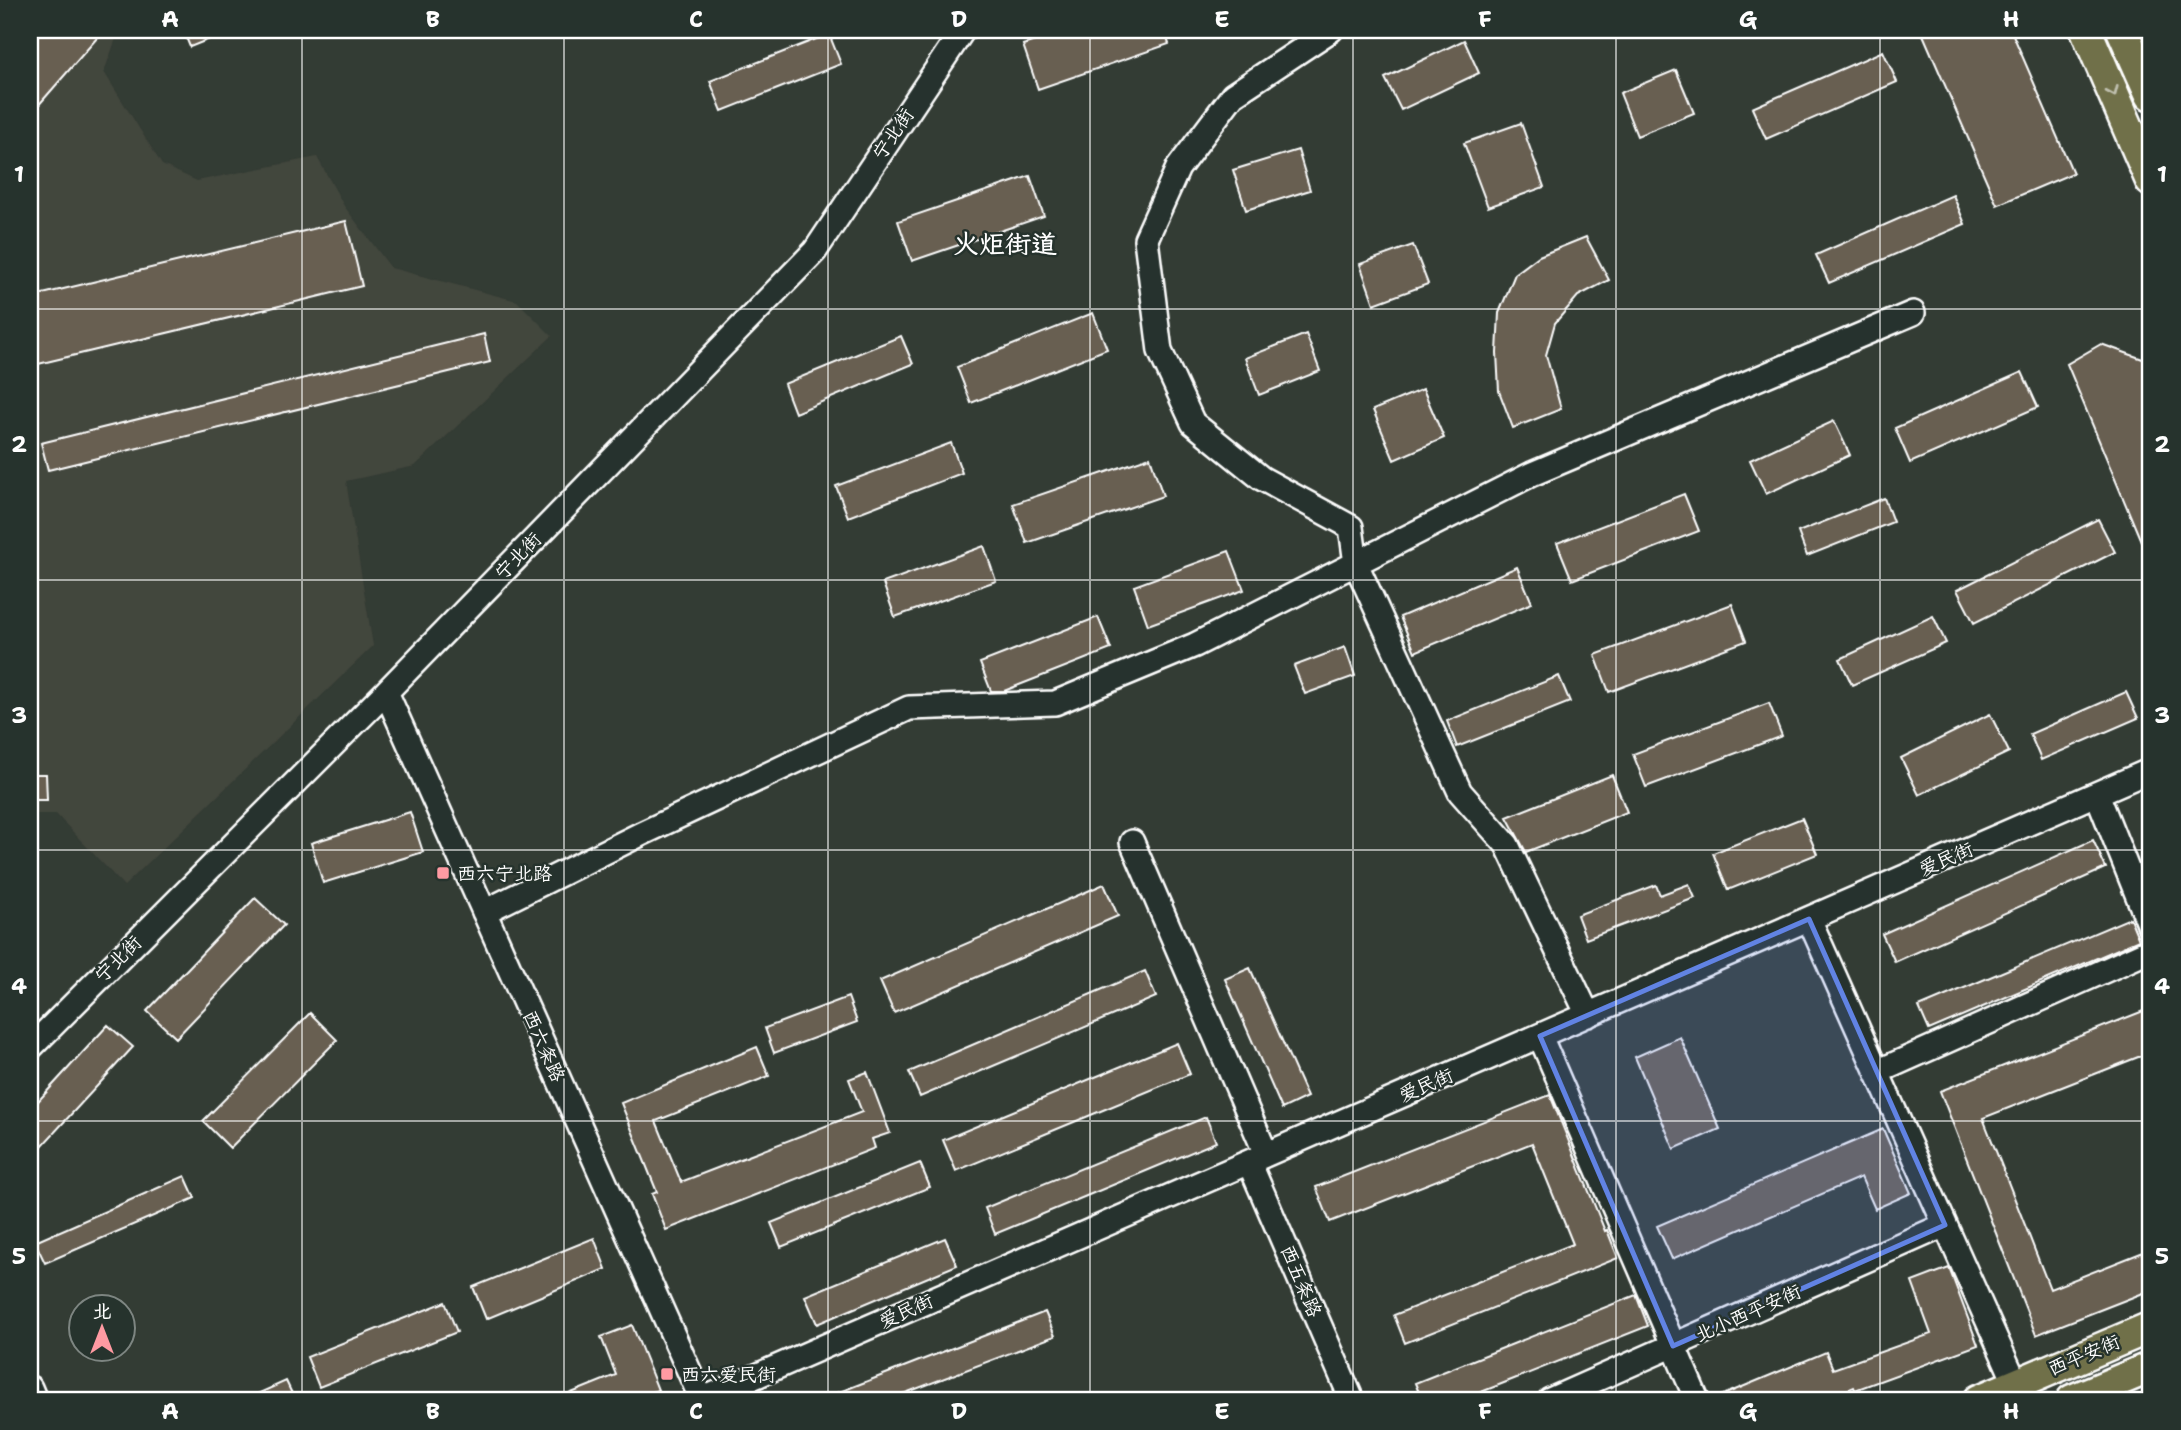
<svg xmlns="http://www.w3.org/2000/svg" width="2181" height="1430" font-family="'Shantell Sans','LXGW WenKai TC',sans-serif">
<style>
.built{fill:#43463d}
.building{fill:#675e51;stroke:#fff;stroke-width:2}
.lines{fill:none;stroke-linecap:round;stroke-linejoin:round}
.minor-casing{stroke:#fff;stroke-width:28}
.major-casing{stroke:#fff;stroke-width:35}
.minor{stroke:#26332d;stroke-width:23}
.major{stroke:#70704a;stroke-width:30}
.oneway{stroke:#bfbfae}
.marked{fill:#6183e4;fill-opacity:0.2;stroke:#6183e4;stroke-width:5;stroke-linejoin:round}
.grid{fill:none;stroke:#fff;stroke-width:2;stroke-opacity:0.55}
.poi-dot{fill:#ff9aa2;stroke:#26332d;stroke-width:2.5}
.labels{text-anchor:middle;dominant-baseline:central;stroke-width:5;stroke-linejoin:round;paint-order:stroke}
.street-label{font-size:19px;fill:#fff;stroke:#26332d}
.poi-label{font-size:19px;fill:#fff;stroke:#26332d;text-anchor:start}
.district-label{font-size:26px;font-weight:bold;fill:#fff;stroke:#26332d}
.neatline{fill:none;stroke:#fff;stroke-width:2.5}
.grid-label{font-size:23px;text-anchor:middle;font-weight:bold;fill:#fff}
</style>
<rect width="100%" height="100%" fill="#333c34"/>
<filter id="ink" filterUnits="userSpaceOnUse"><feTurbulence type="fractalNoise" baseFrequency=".0143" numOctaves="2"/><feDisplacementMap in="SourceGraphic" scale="14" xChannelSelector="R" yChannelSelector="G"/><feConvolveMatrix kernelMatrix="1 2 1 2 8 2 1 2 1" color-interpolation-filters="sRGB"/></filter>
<g filter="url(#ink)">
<path class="built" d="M30,30h89l-15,42 58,93 35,16 120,-24 27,49 47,62 126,33 35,35 -137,130 -69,15 27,165 -249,240 -68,-72h-26z"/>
<path class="building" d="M40,30h64l-74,85v-73z
M183,30h49l-42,17z
M1068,30h96l5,14 -131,45 -15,-44z
M1921,30h90l62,143 -76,32z
M829,34l12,30 -119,47 -12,-30z
M1464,40l15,33 -78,37 -16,-32z
M1883,51l14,31 -131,57 -14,-31z
M1676,70l18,43 -57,23 -17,-43z
M1521,123l23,64 -56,20 -24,-64z
M1298,150l12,40 -64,20 -13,-40z
M1030,176l14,40 -132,45 -14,-40z
M1953,195l12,29 -136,59 -13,-28z
M346,221l16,65 -332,80v-69z
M1586,237l23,43 -31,16 -23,27 -9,32 15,54 -48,19 -14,-37 -2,-38 2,-40 16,-39 24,-18z
M1413,245l15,39 -54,20 -14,-40z
M1093,313l14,36 -136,54 -14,-36z
M484,334l6,28 -442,108 -7,-27z
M1306,334l14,37 -61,24 -14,-37z
M901,336l12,28 -118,49 -11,-29z
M2101,344l50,18v203l-84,-201z
M2022,372l16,35 -128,56 -15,-35z
M1423,389l21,49 -50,22 -21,-50z
M1834,421l16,34 -84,39 -16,-34z
M951,443l11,30 -114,44 -12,-31z
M1150,457l13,39 -136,47 -14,-39z
M1684,494l15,37 -127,49 -15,-37z
M1884,498l9,24 -86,34 -9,-24z
M2098,519l17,33 -141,71 -17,-33z
M984,546l12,35 -101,36 -12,-34z
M1229,551l15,39 -96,35 -14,-39z
M1517,567l15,36 -117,49 -15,-35z
M1732,604l14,37 -137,51 -14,-37z
M1933,616l13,27 -94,42 -12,-26z
M1098,617l13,32 -107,42h-13l-11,-28z
M1345,647l10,29 -50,18 -11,-28z
M1559,676l11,26 -113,45 -10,-26z
M2126,692l12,26 -97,42 -11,-26z
M1769,703l13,33 -136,51 -13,-33z
M1990,714l19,38 -90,43 -18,-37z
M30,774h16l1,26h-17z
M1612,775l15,37 -101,40 -19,-35z
M410,812l13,40 -100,31 -12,-40z
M1802,818l15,36 -89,36 -15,-37z
M2093,840l13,28 -211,94 -13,-28z
M1104,884l14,32 -224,97 -14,-32z
M1689,884l6,14 -109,41 -9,-24 79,-30 4,10z
M255,898l29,27 -108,113 -29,-27z
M2130,918l9,22 -210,90 -10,-23z
M1250,968l57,129 -25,12 -57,-130z
M1145,971l11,26 -236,100 -11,-25z
M848,997l9,25 -83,31 -9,-25z
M2151,1008v44l-168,66 67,171 101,-40v41l-115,45 -96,-244z
M310,1013l27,27 -107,108 -27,-27z
M108,1025l25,22 -103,112v-49z
M1680,1037l40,92 -46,20 -39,-92z
M1177,1043l13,31 -234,97 -13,-31z
M757,1047l12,29 -113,45 25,61 181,-70 -13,-33 18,-7 23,61 -18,6 3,9 -209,82 -14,-36 5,-2 -36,-89z
M1550,1095l55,136 2,-1 11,28 -213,85 -11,-28 179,-71 -41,-101 -202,79 -14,-35z
M1206,1117l10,25 -221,92 -10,-26z
M1883,1129l28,64 -36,16 -14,-32 -189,82 -15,-33z
M920,1163l10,24 -149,60 -10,-24z
M185,1176l10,22 -150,65 -10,-21z
M594,1238l12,31 -120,50 -13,-32z
M945,1238l12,27 -140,59 -12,-28z
M1949,1268l29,77 -123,45 -1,-3 -30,13h-113l115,-48 7,17 98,-35 -19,-52z
M1636,1295l12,31 -187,74h-39l-7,-17z
M445,1302l12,30 -138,55 -12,-30z
M1045,1312l10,24 -168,64h-68z
M632,1325l26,65 -26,10h-78l62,-25 -15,-38z
M286,1381l9,19h-51z"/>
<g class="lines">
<defs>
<path id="minor" d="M1331,30l-98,65 -55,73 -32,71 14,112 33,72 68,55 90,49 5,37 104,228 47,53 81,170
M386,692l316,708
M2097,794l54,135
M1132,842l134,312
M484,912l157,-78 268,-126 146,-5 140,-58 337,-171 381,-161
M1809,919l214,481
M1540,1036l157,364
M30,1048l356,-356 429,-441 148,-221
M1877,1072l274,-122
M1249,1162l103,238
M30,1388l5,12
M701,1400l1450,-630
M1550,1400l395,-175"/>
<path id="major" d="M2086,30l65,151
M2122,30l29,65
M1979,1400l172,-73
M2072,1400l79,-33"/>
</defs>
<use href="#minor" class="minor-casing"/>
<use href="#major" class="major-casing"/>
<use href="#minor" class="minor"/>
<use href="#major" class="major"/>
</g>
<defs><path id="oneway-chevron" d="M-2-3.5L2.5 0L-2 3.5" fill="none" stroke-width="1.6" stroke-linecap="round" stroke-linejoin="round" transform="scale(1.75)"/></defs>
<use class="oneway" href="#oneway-chevron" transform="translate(2113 92) rotate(67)"/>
</g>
<path class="marked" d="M1809,919l136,306 -272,121 -133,-310z"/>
<path class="grid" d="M302,30v1370M564,30v1370M828,30v1370M1090,30v1370M1353,30v1370M1616,30v1370M1880,30v1370M30,309h2121M30,580h2121M30,850h2121M30,1121h2121"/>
<g class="poi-dot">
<rect x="436" y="866" width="14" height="14" rx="3.5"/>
<rect x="660" y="1367" width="14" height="14" rx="3.5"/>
</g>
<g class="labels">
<g class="street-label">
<text transform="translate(893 134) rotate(-56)">宁北街</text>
<text transform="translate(518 556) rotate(-46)">宁北街</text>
<text transform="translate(1946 859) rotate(-23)">爱民街</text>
<text transform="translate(118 959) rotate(-45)">宁北街</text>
<text transform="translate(544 1046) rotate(66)">西六条路</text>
<text transform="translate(1426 1085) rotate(-23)">爱民街</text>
<text transform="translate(1301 1281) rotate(67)">西五条路</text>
<text transform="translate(906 1311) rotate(-24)">爱民街</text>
<text transform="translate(1748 1313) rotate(-24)">北小西平安街</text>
<text transform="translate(2084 1355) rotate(-23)">西平安街</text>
</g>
<g class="poi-label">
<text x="457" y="873">西六宁北路</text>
<text x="681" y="1374">西六爱民街</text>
</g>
<g class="district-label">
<text x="1005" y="243">火炬街道</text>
</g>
</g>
<rect width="2181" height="1430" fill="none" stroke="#26332d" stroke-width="77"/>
<g transform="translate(102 1328)"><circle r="33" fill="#26332d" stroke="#7d8581" stroke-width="2"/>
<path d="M0-5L12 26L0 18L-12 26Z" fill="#ff9aa2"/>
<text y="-10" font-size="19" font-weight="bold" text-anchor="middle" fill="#ffffff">北</text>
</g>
<rect x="38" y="38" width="2104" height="1354" class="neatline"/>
<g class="grid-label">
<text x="170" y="27">A</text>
<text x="433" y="27">B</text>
<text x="696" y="27">C</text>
<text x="959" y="27">D</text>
<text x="1222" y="27">E</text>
<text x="1485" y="27">F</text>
<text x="1748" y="27">G</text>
<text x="2011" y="27">H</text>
<text x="19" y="182">1</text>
<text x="2162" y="182">1</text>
<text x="19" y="452">2</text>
<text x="2162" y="452">2</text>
<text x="19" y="723">3</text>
<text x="2162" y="723">3</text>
<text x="19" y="994">4</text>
<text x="2162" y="994">4</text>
<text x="19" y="1264">5</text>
<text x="2162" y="1264">5</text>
<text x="170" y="1419">A</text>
<text x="433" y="1419">B</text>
<text x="696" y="1419">C</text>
<text x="959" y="1419">D</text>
<text x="1222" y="1419">E</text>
<text x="1485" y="1419">F</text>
<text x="1748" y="1419">G</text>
<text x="2011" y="1419">H</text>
</g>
</svg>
